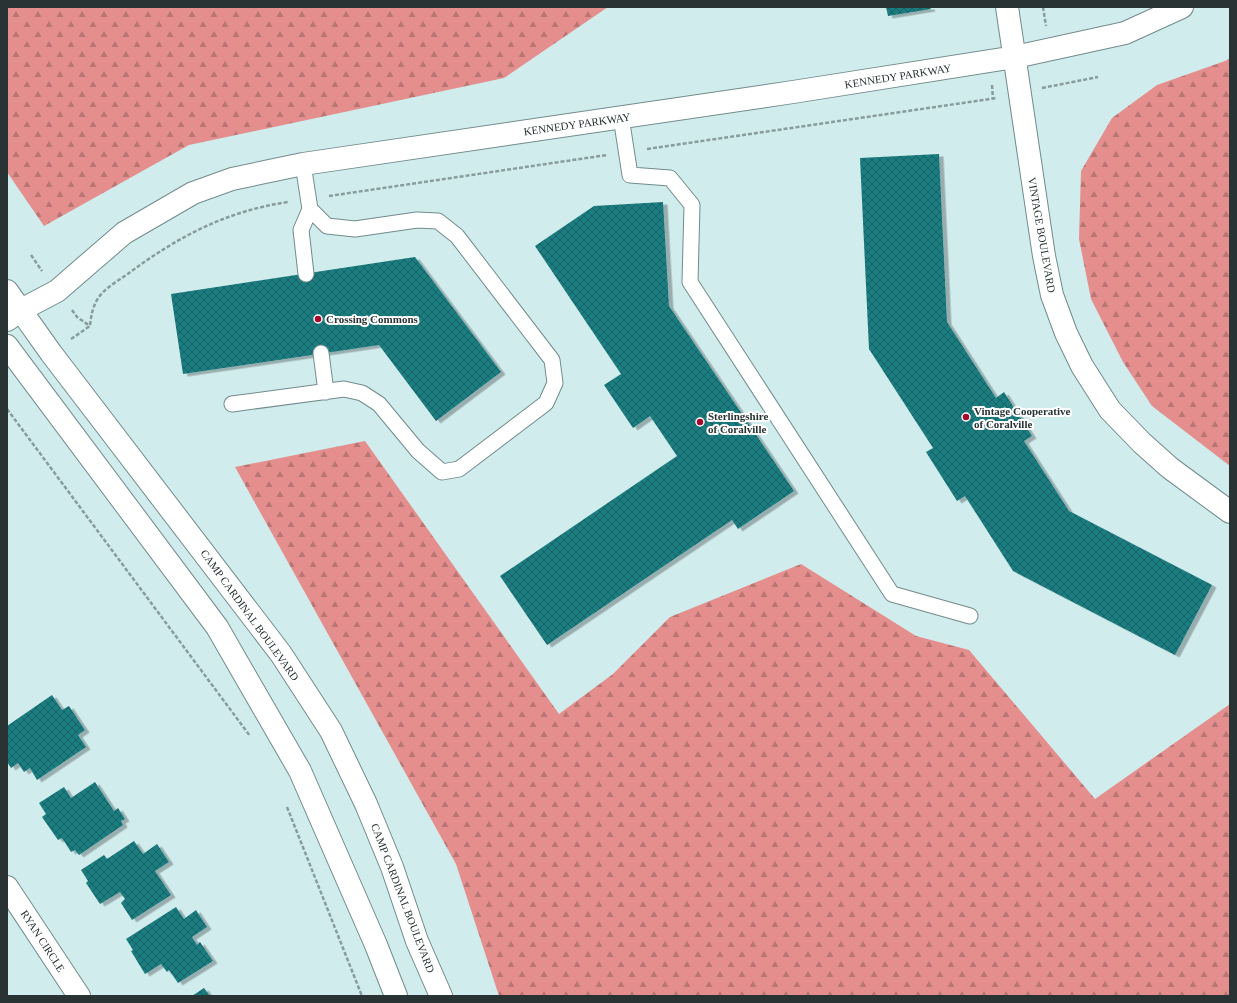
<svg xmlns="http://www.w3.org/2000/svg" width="1237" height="1003" font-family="Georgia,serif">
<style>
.forest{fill:url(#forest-firs)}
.building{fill:url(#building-cross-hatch);filter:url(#shadow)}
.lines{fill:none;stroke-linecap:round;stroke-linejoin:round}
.service-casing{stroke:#728b8c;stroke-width:17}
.minor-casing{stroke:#728b8c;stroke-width:24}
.tertiary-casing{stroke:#728b8c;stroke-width:24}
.path{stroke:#899c9d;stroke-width:2.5;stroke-dasharray:4 2;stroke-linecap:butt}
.service{stroke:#fff;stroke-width:15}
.minor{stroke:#fff;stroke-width:22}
.tertiary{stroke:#fff;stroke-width:22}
.poi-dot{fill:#a50a2a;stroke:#fff;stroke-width:1.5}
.labels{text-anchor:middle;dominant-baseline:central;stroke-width:4;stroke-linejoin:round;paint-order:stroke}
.street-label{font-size:11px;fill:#293334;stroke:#fff}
.poi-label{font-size:11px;font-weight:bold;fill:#293334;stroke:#fff;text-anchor:start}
</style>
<defs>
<pattern id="forest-firs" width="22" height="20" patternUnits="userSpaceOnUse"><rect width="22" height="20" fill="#e48e8d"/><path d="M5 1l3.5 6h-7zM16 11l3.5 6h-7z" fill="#b97574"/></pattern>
<pattern id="building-cross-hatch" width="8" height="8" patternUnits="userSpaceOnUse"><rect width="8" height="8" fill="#1b7d81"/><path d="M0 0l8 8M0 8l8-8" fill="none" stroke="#176265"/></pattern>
<filter id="shadow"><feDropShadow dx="4.5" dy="2.5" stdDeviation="0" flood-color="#0004"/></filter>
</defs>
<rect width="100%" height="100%" fill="#d1eced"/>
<path class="forest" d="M7,7h601l-104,71 -315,67 -145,81 -37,-54z
M1230,58v408l-78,-60 -29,-44 -32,-63 -12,-60 2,-68 31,-53 45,-33 68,-24z
M365,441l194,273 54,-40 57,-57 131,-53 115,72 53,14 126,149 135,-95v292h-731l-43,-132 -221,-397z"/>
<path class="building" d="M886,7h44l1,2 -43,7z
M939,154l8,168 49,76 8,-6 28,44 -8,5 45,70 143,74 -37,70 -162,-84 -48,-75 -8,5 -31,-49 7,-4 -64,-99 -9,-191z
M663,202l6,104 125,185 -56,38 -6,-9 -185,125 -47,-69 177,-120 -27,-40 -17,12 -29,-43 17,-11 -86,-128 59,-40z
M415,257l86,115 -65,49 -57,-76 -196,29 -12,-80z
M52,695l10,15 7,-4 16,24 -7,5 8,12 -49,33 -7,-12 -6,4 -6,-9 -7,5 -4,-6v-36z
M95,782l19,29 4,-3 7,11 -4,2 2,4 -44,30 -4,-5 -4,2 -9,-14 -4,2 -16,-23 4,-3 -7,-11 25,-16 7,11z
M134,841l9,13 14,-10 12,18 -14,9 16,24 -39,25 -11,-17 4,-4 -5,-7 -20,12 -14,-21 2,-2 -7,-11 23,-15 3,4z
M176,907l8,12 12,-9 11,17 -15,10 5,8 3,-3 13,19 -35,22 -9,-13 -2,2 -6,-8 -16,10 -14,-23 2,-1 -7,-11z
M204,988l6,8h-18z"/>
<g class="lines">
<defs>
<path id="service" d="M621,117l9,58 40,3 22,27 -2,77 202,312 78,22
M306,274l-5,-44 9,-21
M321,353l5,39
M232,404l112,-15 18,4 17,11 39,47 24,21 17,-3 87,-66 9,-20 -3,-23 -95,-124 -19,-15 -21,-1 -62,9 -28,-3 -17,-17 -7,-45"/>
<path id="minor" d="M1007,7l37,249 8,39 14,38 16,33 28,44 32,33 28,25 60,44
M7,320l14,-10 36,-19 67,-58 69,-40 39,-14 71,-15 490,-72 222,-35 110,-24 57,-26
M7,887l72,109"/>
<path id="tertiary" d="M7,291l44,62 230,301 50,77 35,73 26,63 25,74 24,55
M7,346l210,281 83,144 76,174 20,51"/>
</defs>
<use href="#service" class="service-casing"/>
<use href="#minor" class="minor-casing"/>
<use href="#tertiary" class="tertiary-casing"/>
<path class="path" d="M1043,7l3,19
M992,85l1,14
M1042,88l56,-11
M647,149l350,-51
M329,196l278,-41
M31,255l11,16
M72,310l5,7 13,9
M71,339l19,-13c1,-9 2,-17 7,-26 7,-12 21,-19 32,-27 50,-37 98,-62 159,-71
M7,409l243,327
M287,807l75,189"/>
<use href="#service" class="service"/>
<use href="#minor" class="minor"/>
<use href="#tertiary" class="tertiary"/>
</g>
<g class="poi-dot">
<circle cx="318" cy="319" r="4"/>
<circle cx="966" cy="417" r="4"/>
<circle cx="700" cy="422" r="4"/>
</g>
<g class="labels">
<g class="street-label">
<text transform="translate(898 76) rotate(-9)">KENNEDY PARKWAY</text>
<text transform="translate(577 124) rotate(-8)">KENNEDY PARKWAY</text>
<text transform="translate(1042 235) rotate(80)">VINTAGE BOULEVARD</text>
<text transform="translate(250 615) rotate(54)">CAMP CARDINAL BOULEVARD</text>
<text transform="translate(403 898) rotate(69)">CAMP CARDINAL BOULEVARD</text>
<text transform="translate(43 941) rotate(57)">RYAN CIRCLE</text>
</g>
<g class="poi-label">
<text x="326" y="319">Crossing Commons</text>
<text x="974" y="411">Vintage Cooperative<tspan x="974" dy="13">of Coralville</tspan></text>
<text x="708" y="416">Sterlingshire<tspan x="708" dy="13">of Coralville</tspan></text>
</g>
</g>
<rect width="1237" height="1003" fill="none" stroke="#293334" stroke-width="16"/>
</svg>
